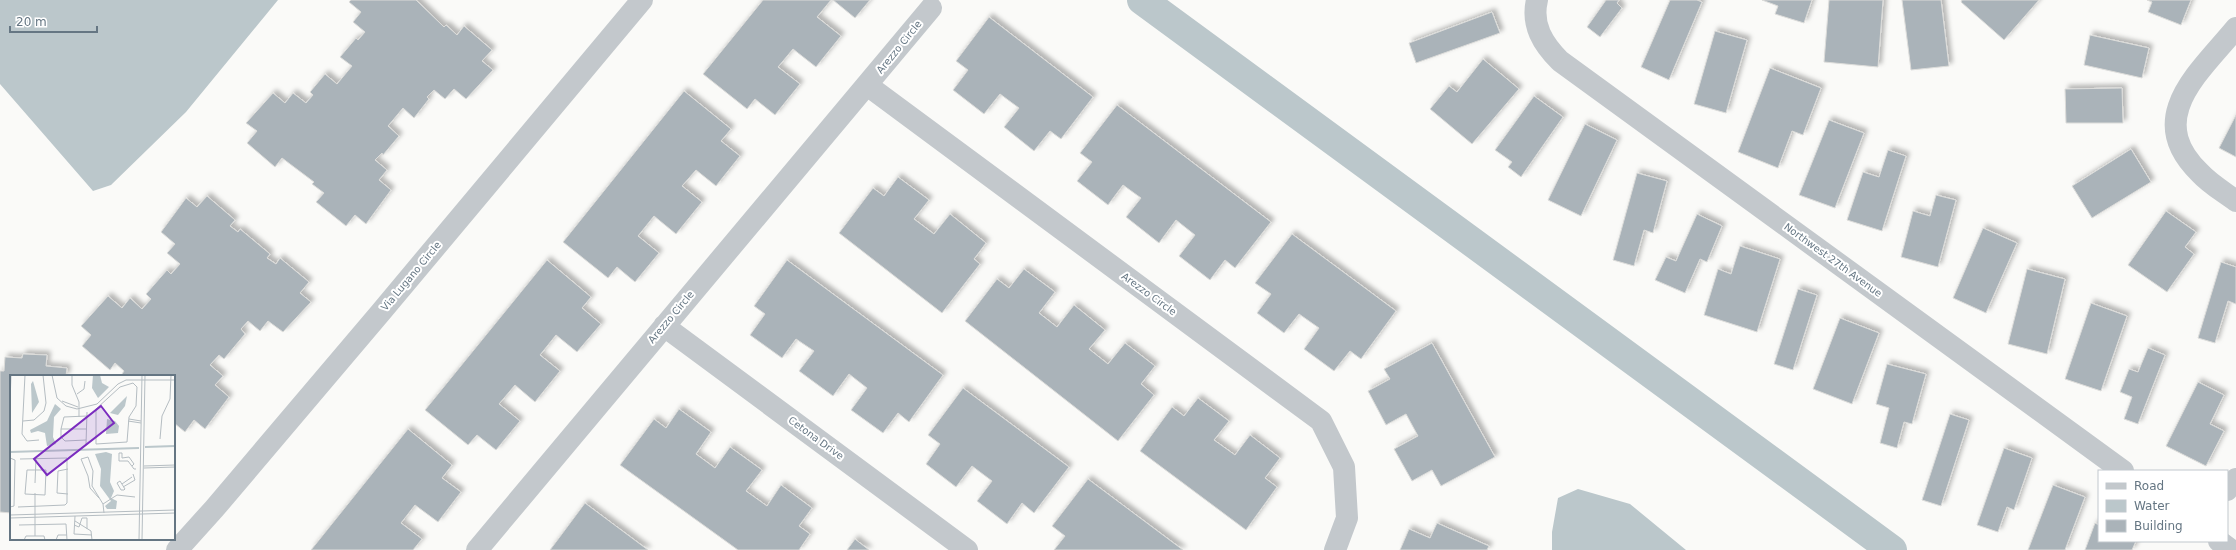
<svg xmlns="http://www.w3.org/2000/svg" width="2236" height="550" font-family="'DejaVu Sans',sans-serif">
<style>
.water{fill:#bbc7cb}
.lines{fill:none;stroke-linecap:round;stroke-linejoin:round}
.canal{stroke:#bbc7cb;stroke-width:30}
.building{fill:#aab3b9;stroke:#dcdcda;filter:url(#shadow)}
.minor{stroke:#c3c8cc;stroke-width:22}
.labels{text-anchor:middle;dominant-baseline:central;stroke-width:4;stroke-linejoin:round;paint-order:stroke}
.street-label{font-size:10px;fill:#657683;stroke:#fff}
.inset-river{fill:none;stroke:#bbc7cb;stroke-width:2}
.inset-road{fill:none;stroke:#b5bdc2;stroke-width:1}
.view{fill:#7b2cbf;fill-opacity:0.15;stroke:#7b2cbf;stroke-width:2}
.inset-edge{fill:none;stroke:#657683;stroke-width:2}
</style>
<defs>
<filter id="shadow"><feDropShadow dx="3.5" dy="-3.5" stdDeviation="2" flood-color="#0004"/></filter>
</defs>
<rect width="100%" height="100%" fill="#fafaf8"/>
<path class="water" d="M0,0h278l-92,112 -75,73 -18,6 -93,-107z
M1578,489l52,15 56,46h-134v-18l6,-34z"/>
<g class="lines">
<path class="canal" d="M1142,0l750,550"/>
</g>
<path class="building" d="M351,0h65l28,27 2,-2 11,10 7,-9 28,24 -10,11 11,9 -27,29 -12,-10 -9,10 -11,-9 -7,7 2,2 -15,19 -11,-10 -15,18 11,10 -16,19 -1,-2 -7,7 12,10 -8,10 12,10 -25,34 -11,-9 -9,11 -30,-24 8,-9 -12,-9 2,-2 -32,-24 -7,9 -28,-24 10,-12 -11,-8 27,-30 12,10 8,-10 13,10 7,-8 -3,-3 15,-18 12,10 15,-18 -12,-9 16,-19 2,2 7,-8 -12,-10 8,-10 -12,-10z
M763,0h68l-14,17 24,19 -25,31 -23,-18 -15,18 22,17 -25,31 -20,-16 -8,10 -44,-35z
M833,0h37l-15,18z
M1606,0h13l-2,3 5,5 -22,29 -13,-10z
M1670,0h27l5,2 -33,78 -28,-13z
M1762,0h50l-8,23 -29,-9 3,-8z
M1829,0h54l-5,67 -54,-5z
M1902,0h39l8,66 -38,4z
M1962,0h77l-35,40 -43,-38z
M2147,0h44l-10,25 -33,-13 4,-10z
M1492,12l8,21 -84,30 -7,-20z
M989,17l104,80 -32,42 -11,-8 -16,20 -30,-24 15,-19 -19,-14 -16,20 -31,-24 15,-20 -12,-9z
M1715,31l32,9 -21,73 -32,-9z
M2090,35l59,13 -7,30 -58,-13z
M1483,59l36,30 -47,55 -42,-35 19,-23 8,6z
M1770,68l51,20 -18,47 -11,-4 -14,37 -40,-16z
M2122,88l1,35h-57l-1,-34z
M684,91l47,38 -10,12 19,15 -24,30 -20,-16 -14,16 20,16 -26,32 -22,-18 -16,20 21,17 -24,29 -18,-15 -9,11 -45,-36z
M1534,96l29,21 -42,60 -13,-10 4,-5 -17,-12z
M1117,105l154,117 -36,46 -10,-8 -15,20 -31,-24 16,-21 -19,-15 -17,23 -33,-26 15,-19 -18,-13 -15,20 -31,-24 15,-19 -12,-9z
M2236,115v42l-17,-9z
M1829,120l35,13 -29,75 -36,-13z
M1585,124l32,16 -36,76 -33,-16z
M2131,149l20,33 -59,36 -20,-32z
M1888,150l18,6 -24,75 -35,-11 16,-48 16,5z
M1637,173l30,8 -14,52 -9,-3 -10,36 -21,-6z
M898,177l31,23 -15,19 20,15 16,-20 36,29 -12,16 6,5 -38,49 -103,-80 34,-45 11,8z
M1936,195l20,5 -18,67 -37,-10 12,-46 17,5z
M207,196l28,24 -5,6 8,6 2,-3 30,25 -3,4 9,6 4,-6 29,24 -9,11 11,9 -28,30 -15,-11 -8,10 -12,-10 -7,8 4,5 -21,25 -5,-4 -9,10 13,11 -8,9 14,12 -24,32 -11,-9 -9,12 -11,-9v-47h-50l-2,-2 2,-3 -9,-8 -5,7 -28,-24 9,-11 -10,-9 27,-30 14,12 8,-10 12,11 9,-10 -5,-5 21,-24 4,4 9,-10 -13,-11 8,-9 -14,-12 25,-34 11,9z
M2166,211l30,21 -11,15 9,7 -27,38 -39,-27z
M1697,214l25,12 -15,36 -7,-3 -15,34 -30,-13 11,-23 10,4z
M1983,228l34,15 -31,70 -33,-15z
M1292,234l104,77 -35,48 -11,-8 -16,20 -30,-22 15,-21 -20,-14 -15,19 -27,-20 14,-19 -16,-11z
M1740,246l40,13 -23,73 -53,-17 14,-46 13,5z
M547,260l44,37 -9,11 19,16 -24,28 -21,-17 -16,20 20,16 -25,31 -20,-17 -16,19 21,17 -24,29 -19,-15 -9,10 -43,-35z
M787,260l156,115 -34,47 -11,-9 -15,20 -32,-23 16,-22 -18,-14 -16,22 -34,-25 15,-20 -18,-12 -14,19 -32,-23 15,-21 -11,-8z
M2221,262l15,5v37l-8,-3 -13,42 -17,-5z
M1024,269l31,23 -16,21 18,14 17,-22 31,25 -16,19 19,15 17,-21 30,23 -14,18 13,11 -36,46 -153,-120 32,-42 12,9z
M2027,269l38,10 -18,75 -39,-10z
M1798,289l19,6 -24,75 -19,-6z
M2091,303l36,13 -26,75 -36,-12z
M1840,318l39,15 -27,71 -39,-15z
M1432,343l63,114 -54,29 -9,-16 -20,11 -18,-32 24,-13 -12,-22 -20,11 -18,-34 22,-12 -6,-10z
M2148,348l17,7 -27,69 -14,-5 8,-22 -12,-5 9,-23 9,3z
M23,354l24,1 -1,11 21,2 -1,8h-55v137l-11,-1v-141h4l1,-14 17,1z
M1887,364l39,10 -14,50 -8,-2 -7,26 -17,-5 9,-35 -13,-4z
M2198,382l26,13 -14,29 14,7 -18,35 -40,-20z
M963,388l106,79 -35,46 -12,-10 -15,21 -30,-23 15,-20 -20,-15 -16,21 -30,-23 14,-20 -12,-9z
M1198,398l31,23 -15,19 21,15 15,-20 30,23 -15,20 12,9 -31,43 -106,-79 32,-44 12,9z
M679,409l32,23 -15,22 19,14 15,-21 32,23 -16,21 21,15 14,-21 31,23 -13,18 11,8 -11,16h-61l-118,-85 34,-46 12,9z
M1950,414l19,6 -28,86 -19,-6z
M408,429l44,36 -10,13 19,14 -23,30 -23,-17 -14,18 21,16 -9,11h-102z
M2004,448l28,10 -18,52 -7,-3 -9,25 -21,-7z
M1088,479l95,71h-129l11,-14 -13,-10z
M2053,485l32,12 -20,53h-37z
M585,503l63,47h-98z
M1437,523l52,23 -2,4h-87l9,-21 21,9z
M2095,523l4,2v16h37l-4,9h-47z
M855,539l14,11h-22z"/>
<g class="lines">
<path class="minor" d="M1537,0c-6,25 6,44 23,61l563,410
M2236,28c-37,45 -93,90 -36,145 10,11 24,19 36,28
M867,85l454,336 23,46 3,51 -12,32
M664,326l303,224
M2227,490l9,-11
M2219,541l12,9
M177,550l37,-41 167,-197 261,-312
M477,550l454,-542"/>
</g>
<g class="labels">
<g class="street-label">
<text transform="translate(899 47) rotate(-51)">Arezzo Circle</text>
<text transform="translate(1833 260) rotate(36)">Northwest 27th Avenue</text>
<text transform="translate(411 276) rotate(-50)">Via Lugano Circle</text>
<text transform="translate(1149 294) rotate(36)">Arezzo Circle</text>
<text transform="translate(671 317) rotate(-50)">Arezzo Circle</text>
<text transform="translate(816 438) rotate(36)">Cetona Drive</text>
</g>
</g>
<g transform="translate(10 375)">
<rect width="165" height="165" fill="#fafaf8"/>
<path d="M83,0h7l2,8 7,4 -11,11 -6,-10zM23,6l6,21 -7,11 -1,-29zM117,21l-2,10 -7,9 -8,-2zM45,29l6,5 -7,8 -1,20 3,7 -9,2 -2,-13 -7,-2 -7,2 -1,-3 17,-9zM97,44l8,2 4,5 -1,7 -12,1zM96,77l6,2 -2,28 4,9 -3,7 6,3 -1,8h-9l-2,-3 6,-5 -11,-15 1,-17 -6,-15z" fill="#bbc7cb"/>
<path class="inset-river" d="M135,72l30,-1M0,77l129,-4"/>
<path class="inset-road" d="M15,0l-3,59 5,7 12,-1M42,0l5,23 9,8 11,3 20,-5 21,-20 8,-4h49M62,0v10l7,17v15M123,8l4,4 -1,19 -7,11 -2,25 -31,2v-35l24,-22zM67,19l7,-5 1,-8M52,26l16,6M0,27l1,-27M119,44l12,2M13,46l11,-1 10,-9 2,-8 -3,-28M118,46l13,2M51,54h26M150,64l2,-23 8,-17 1,-24M76,65l-21,1 -4,-4v-8l3,-12 23,-1M76,69l1,-32M0,83l5,2 -1,46 -4,1M122,91l2,-2 -5,-7 -7,1v-5h-3v8h9l6,8h2M134,91l31,-1M134,93l31,-1M17,95h19l-1,25 -20,-1zM110,106l5,8 -1,1h-3l-4,-7zM25,108l1,-25M112,109l10,-7M113,112l12,-7 -2,-6M58,119l-11,-1 1,-22 10,-2M89,123l-9,-10 -2,-12 -7,-17 7,-2 5,14 -1,15 11,18 1,9M93,129l14,-9 18,2M8,132l47,-2 2,-2v-45l-47,1M0,140l165,-5M65,141l-1,18 18,1M0,143l165,-5M65,146l16,10 1,9M9,150l47,-1 1,16M64,150l5,2 3,-9h5v11M25,161v-43M14,165l2,-4h18l1,4M46,165l2,-5h9M129,165l3,-165M132,165l3,-165"/>
<path class="view" d="M91,31l13,17 -67,52 -13,-16z"/>
<rect width="165" height="165" class="inset-edge"/>
</g>
<rect x="2098" y="470" width="130" height="72" fill="#ffffff" stroke="#c1c8cd"/>
<rect x="2106" y="483" width="20" height="6" fill="#c3c8cc" stroke="#c1c8cd"/>
<text x="2134" y="490" font-size="12" fill="#657683">Road</text>
<rect x="2106" y="500" width="20" height="12" fill="#bbc7cb" stroke="#c1c8cd"/>
<text x="2134" y="510" font-size="12" fill="#657683">Water</text>
<rect x="2106" y="520" width="20" height="12" fill="#aab3b9" stroke="#c1c8cd"/>
<text x="2134" y="530" font-size="12" fill="#657683">Building</text>
<path d="M10 26v6h87v-6" fill="none" stroke="#657683" stroke-width="2"/>
<text x="16" y="26" font-size="12" fill="#657683" stroke="#ffffff" stroke-width="3" paint-order="stroke">20 m</text>
</svg>
